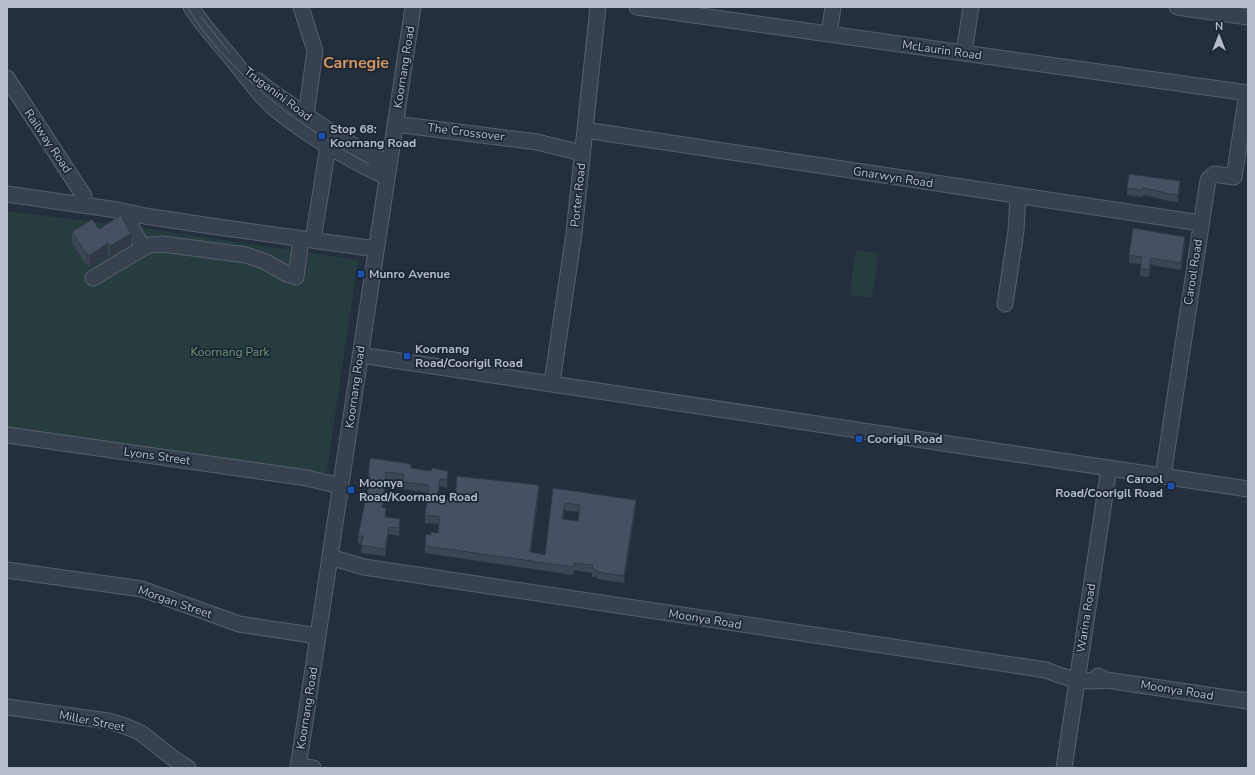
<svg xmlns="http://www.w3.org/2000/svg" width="1255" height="775" font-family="'Nunito Sans',sans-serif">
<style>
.green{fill:#263c3f}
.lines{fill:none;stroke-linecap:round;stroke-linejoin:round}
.minor-casing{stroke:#565f6c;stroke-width:17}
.minor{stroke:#38414e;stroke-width:15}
.tram{stroke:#5a6575;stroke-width:1}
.wall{fill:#3b4654;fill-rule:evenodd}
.shaded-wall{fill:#303945}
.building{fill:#455162;stroke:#303945;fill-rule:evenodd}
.transit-dot{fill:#1a4fb4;stroke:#1d2633;stroke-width:1.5}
.labels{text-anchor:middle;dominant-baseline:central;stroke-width:3.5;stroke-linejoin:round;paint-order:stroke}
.street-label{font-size:12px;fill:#b4bcc9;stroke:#1d2633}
.poi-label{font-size:12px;font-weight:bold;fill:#b4bcc9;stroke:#1d2633;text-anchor:start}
.park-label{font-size:12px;fill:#6b9a76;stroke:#1d2633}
.district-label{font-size:16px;font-weight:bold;fill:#d59563;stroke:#1d2633}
</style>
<rect width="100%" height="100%" fill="#242f3e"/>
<path class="green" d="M7,211l134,17 217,32 -31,210 -2,4 -9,1 -309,-47z
M856,250l23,3 -7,45 -23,-3z"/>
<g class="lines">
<defs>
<path id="minor" d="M191,7c12,19 27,35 42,53 16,20 30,41 51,56 32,25 67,44 102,61
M301,7l14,44 -9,64
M637,7l611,86
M1177,7l71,10
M829,34l4,-27
M964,53l7,-46
M7,78l77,118 1,9
M258,81c15,13 32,23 48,34 26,18 53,36 83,48
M395,124l142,18 45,11
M585,130l616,93
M7,194l110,16 28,6 73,11 158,22
M132,213l-1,13 12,22 7,-3 12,-1 84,11 20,7 21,12 9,3 5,-38
M313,240l15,-94
M93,278l50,-30
M1005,304l11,-73 2,-35
M360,355l888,134
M552,383l22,-150 24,-226
M7,435l300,43 33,8
M1163,476l45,-296 6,-6 20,3 13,-84
M330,557l34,10 682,103c18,8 40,13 60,10
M7,570l135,19 97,35 79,12
M1098,676l8,4 142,21
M7,707l101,14 17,5 16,7 33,26 14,9
M298,766l15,2
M298,768l115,-761
M1064,768l45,-300"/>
</defs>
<use href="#minor" class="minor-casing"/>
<use href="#minor" class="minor"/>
<path class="tram" d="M187,7c8,12 16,25 25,35 45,52 97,90 157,122
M201,17l29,36"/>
</g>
<path class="wall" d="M1127,188l53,1 -2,13 -16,-2v-1l-19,-4 -1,2 -15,-2z
M99,229l32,16 -21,12 -2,-3 -19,13 -2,-3 -1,1 -14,-22v-11z
M1185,244l-4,26 -30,-5 -2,12 -9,-1 1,-12 -12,-1v-8z
M411,468l37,10 -1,10 -7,-2 -2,12 17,2 84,-7 -8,59 14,3 8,-67 83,19 -12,76 -27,-4v-2h-5v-4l-18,-3 -1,5 -148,-22v-7l6,-11 7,-2 1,-9 -14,-1v-8l3,-22 -25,-4v-8l-17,-2 -3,29 3,9 14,10 -1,9 -10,-2 -4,22 -24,-3 1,-9 -4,-1v-7l8,-33 3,-22h-1v-7zM565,511l14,1 -1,9 -15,-2z"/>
<path class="shaded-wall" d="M1180,181v8l-2,13v-7z
M131,234v11l-21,12v-11z
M1185,237v7l-4,26v-7z
M108,243v11l-19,13v-11z
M86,253h1v11l-1,1z
M1151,258v7l-2,12v-7z
M448,471v7l-1,10v-8z
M386,472v7l-4,36v-8z
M440,479v7l-3,19v-7z
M539,485v8l-9,66v-7z
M636,500v7l-12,76v-7z
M565,503v8l-3,16v-8z
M400,519v8l-1,9v-8z
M389,527v7l-4,22v-7z"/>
<path class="building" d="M1129,174l51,7 -2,14 -16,-2 1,-1 -20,-4 -1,2 -15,-2z
M121,215l10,19 -21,12 -2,-3 -19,13 -2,-3h-1l-14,-21 20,-13 7,10z
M1133,228l52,9 -4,26 -30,-5 -2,12 -9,-2 2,-11 -13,-2z
M370,458l41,6v4l20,3 1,-3 16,3 -1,9 -7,-1 -3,19 18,2 2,-24 82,9 -9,67 15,3 8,-67 83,12 -12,76 -27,-4v-2l-5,-1 1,-4 -19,-2 -1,4 -148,-21 1,-12 5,1v-3l7,1 2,-16 -15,-2 4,-30 -26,-3 1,-8 -18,-2 -4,35 4,1 -1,9 15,2 -1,9 -10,-1 -4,22 -24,-4 2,-9h-5l7,-34 1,1 4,-29h-2zM565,503l15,2 -2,16 -16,-2z"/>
<g class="transit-dot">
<rect x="318" y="132" width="8" height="8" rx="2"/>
<rect x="357" y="270" width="8" height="8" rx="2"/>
<rect x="403" y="352" width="8" height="8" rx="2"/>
<rect x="855" y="435" width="8" height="8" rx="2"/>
<rect x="1167" y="482" width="8" height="8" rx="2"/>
<rect x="347" y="486" width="8" height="8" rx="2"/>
</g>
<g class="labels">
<g class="street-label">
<text transform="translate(942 50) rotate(8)">McLaurin Road</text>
<text transform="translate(404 67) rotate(-81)">Koornang Road</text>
<text transform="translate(278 94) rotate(37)">Truganini Road</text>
<text transform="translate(466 132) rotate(7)">The Crossover</text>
<text transform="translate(48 141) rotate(56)">Railway Road</text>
<text transform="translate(893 177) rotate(9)">Gnarwyn Road</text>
<text transform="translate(578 195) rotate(-84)">Porter Road</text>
<text transform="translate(1193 272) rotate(-81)">Carool Road</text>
<text transform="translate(355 387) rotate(-82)">Koornang Road</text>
<text transform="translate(157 456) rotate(8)">Lyons Street</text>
<text transform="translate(175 602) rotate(19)">Morgan Street</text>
<text transform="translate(1086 618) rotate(-81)">Warina Road</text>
<text transform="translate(705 619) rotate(9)">Moonya Road</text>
<text transform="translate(1177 690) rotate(9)">Moonya Road</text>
<text transform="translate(307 708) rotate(-81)">Koornang Road</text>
<text transform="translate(92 721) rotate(11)">Miller Street</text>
</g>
<g class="poi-label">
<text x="330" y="129">Stop 68:<tspan x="330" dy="14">Koornang Road</tspan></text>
<text x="369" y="274">Munro Avenue</text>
<text x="415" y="349">Koornang<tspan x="415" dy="14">Road/Coorigil Road</tspan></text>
<text x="867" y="439">Coorigil Road</text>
<text x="1163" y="479" text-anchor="end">Carool<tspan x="1163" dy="14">Road/Coorigil Road</tspan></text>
<text x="359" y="483">Moonya<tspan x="359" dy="14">Road/Koornang Road</tspan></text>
</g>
<g class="park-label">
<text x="230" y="352">Koornang Park</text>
</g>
<g class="district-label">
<text x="356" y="63">Carnegie</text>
</g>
</g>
<rect width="1255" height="775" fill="none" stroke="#b4bcc9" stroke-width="16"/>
<g transform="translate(1219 36)" stroke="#1d2633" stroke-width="3" paint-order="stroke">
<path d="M0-3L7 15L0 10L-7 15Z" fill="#b4bcc9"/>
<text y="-6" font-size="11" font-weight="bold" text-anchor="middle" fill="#b4bcc9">N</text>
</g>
</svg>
